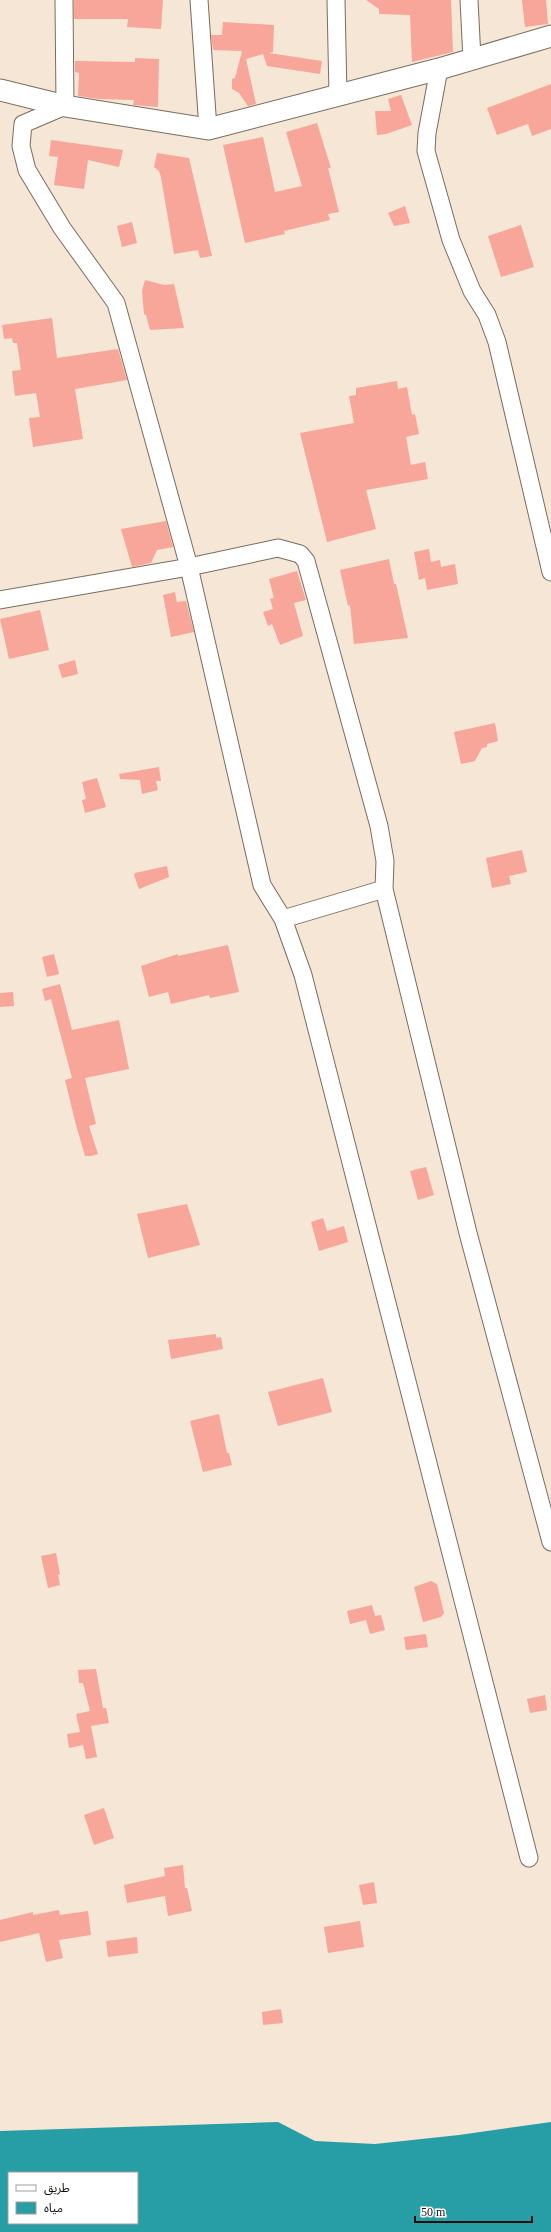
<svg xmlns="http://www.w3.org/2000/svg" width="551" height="2232" font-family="'Times New Roman','Noto Sans Arabic',serif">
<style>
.water{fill:#279da5;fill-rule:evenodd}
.building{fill:#f7a699}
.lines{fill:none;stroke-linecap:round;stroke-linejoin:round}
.minor-casing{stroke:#7a6d5e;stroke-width:19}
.tertiary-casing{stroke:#7a6d5e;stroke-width:23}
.minor{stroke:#fff;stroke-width:17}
.tertiary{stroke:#fff;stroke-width:21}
</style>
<rect width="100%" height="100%" fill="#f5e6d5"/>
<path class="water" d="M278,2122l37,19 60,3 84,-9 92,-13v110h-551v-101zM9,2173h128v50h-128z"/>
<path class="building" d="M74,0h89l-2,29 -34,-2 1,-8h-54z
M366,0h85l2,52 -41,10 -2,-47 -31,-1v-5z
M522,0h24l2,24 -23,3z
M223,22l51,3 -1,27 -4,1 53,8 -2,13 -53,-8 -4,-12 -17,5 10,45 -8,2 -9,-13 -7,-4v-10l3,-1 7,-27 -29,-1 -2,-15h11z
M135,58l24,1 -1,48 -25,-2 1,-5 -35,-1 -21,-3 1,-23 -4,-1v-11l60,1z
M551,84v45l-19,7 -4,-12 -31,11 -10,-27z
M401,95l11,30 -26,9 -9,1 -2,-24h16l-3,-12z
M317,123l14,45h-3l11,44 -11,2 2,6 -46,11 1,3 -40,9 -22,-98 40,-8 12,55 27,-6 -16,-54z
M51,140l72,10 -4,17 -31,-7 -4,29 -30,-4 4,-28 -9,-1z
M157,153l32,5 23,98 -12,2 -2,-8 -24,4 -13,-77 -2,-6 -5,-4z
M405,206l5,17 -16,3 -6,-13z
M132,222l5,21 -15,4 -5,-21z
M521,225l13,42 -33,10 -13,-41z
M145,280l19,5 10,-1 10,44 -34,2 -4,-15 -2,-1 -2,-23z
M52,318l5,40 61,-9 9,31 -52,9 8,50 -50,8 -4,-29 11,-1 -4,-24 -21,3 -3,-25 9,-1 -4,-27h-4l-1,-5 -8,1 -2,-14z
M397,381l1,8 9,-2 5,28 3,-1 4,20 -13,3 5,28 14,-3 3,17 -62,11 10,39 -49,13 -27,-109 54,-10 -5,-27 7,-1v-7z
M166,521l7,26 -16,3 -6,13 -19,4 -11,-38z
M429,549l2,13 9,-2 1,7 14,-3 3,20 -31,6 -2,-12 -6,2 -5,-28z
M389,559l5,25h2l12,54 -54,6 -4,-39 -2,1 -8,-36z
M297,571l9,29 -12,3 9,33 -23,9 -8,-21 -4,2 -5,-14 10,-3 -3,-10 4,-1 -5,-19z
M175,592l2,10 9,-1 8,31 -23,5 -8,-42z
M40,610l9,40 -40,9 -9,-40z
M75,660l3,14 -16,4 -4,-13z
M495,723l3,18 -11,3v3l-5,1 -7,13 -14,3 -7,-32z
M159,767l2,14h-5l2,9 -16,4 -2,-14 -20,-1 -1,-5z
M97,778l9,29 -21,6 -3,-13 4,-1 -4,-17z
M522,850l5,22 -18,4 2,8 -19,4 -6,-30z
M167,866l2,11 -30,12 -5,-14 1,-2z
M228,945l11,47 -29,6 -1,-3 -38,9 -3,-12 -19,5 -8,-31 37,-12v2z
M54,954l5,20 -12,3 -5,-20z
M60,984l12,46 47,-10 10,49 -44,9 11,46 -7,2 9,28 -7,2h-6l-9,-31 -11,-45 7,-2 -21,-79 -6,2 -3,-12z
M13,992l1,14 -14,1v-14z
M426,1167l8,28 -16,5 -8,-29z
M187,1204l13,41 -52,13 -11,-44z
M323,1218l4,13 17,-5 4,16 -29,9 -8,-29z
M216,1334v4l5,-1 2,12 -52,10 -3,-19z
M323,1378l9,34 -54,14 -10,-34z
M219,1414l8,39h2l3,12 -29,7 -13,-51z
M56,1553l4,21 -2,1 2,10 -12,3 -7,-32z
M431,1581l6,3 7,29 -3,4 -18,5 -9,-35z
M372,1605l3,11 6,-1 4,15 -15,4 -4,-14 -16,4 -3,-13z
M426,1634l2,13 -22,3 -2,-13z
M96,1669l7,39h3l3,15 -18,3 6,31 -11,2 -3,-14 -14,3 -2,-14 13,-2 -4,-18 14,-3 -7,-28h-4l-1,-13z
M545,1695l2,15 -17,3 -3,-14z
M104,1808l10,30 -20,7 -10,-30z
M183,1865l2,23h2l5,23 -24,5 -3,-20 -38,7 -3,-18 41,-9 -1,-8z
M374,1882l3,21 -14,2 -4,-20z
M59,1910l1,5 28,-4 3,24 -32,5 4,18 -17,4 -7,-29 -39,9v-22l33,-8v3z
M360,1921l4,26 -36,6 -4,-26z
M137,1937l1,16 -30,4 -2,-16z
M281,2009l2,14 -20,2 -1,-13z"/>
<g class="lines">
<defs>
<path id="minor" d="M64,0l1,106 -42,18 -2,22 6,24 35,58 54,75 73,264 89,-19 22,6 6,7 73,265 6,35 -1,28 84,344 83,309
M199,0l9,129
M336,0l2,96
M469,0l3,59
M439,69l-12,64 -1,18 25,89 21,51 15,24 10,27 54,230
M0,600l189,-33 73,318 21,34 20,56 226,883
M283,919l101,-30"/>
<path id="tertiary" d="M0,90l65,16 143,23 231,-60 112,-33"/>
</defs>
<use href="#minor" class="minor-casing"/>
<use href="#tertiary" class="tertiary-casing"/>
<use href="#minor" class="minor"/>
<use href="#tertiary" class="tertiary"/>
</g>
<rect x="8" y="2172" width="130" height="52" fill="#ffffff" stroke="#a19f9d"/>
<rect x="16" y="2185" width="20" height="6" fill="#ffffff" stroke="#a19f9d"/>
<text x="44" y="2192" font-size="12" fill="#140f09">طريق</text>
<rect x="16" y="2202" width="20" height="12" fill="#279da5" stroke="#a19f9d"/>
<text x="44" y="2212" font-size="12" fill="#140f09">مياه</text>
<path d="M415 2216v6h117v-6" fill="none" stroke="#140f09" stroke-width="2"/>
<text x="421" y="2216" font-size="12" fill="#140f09" stroke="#ffffff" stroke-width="3" paint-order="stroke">50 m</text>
</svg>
